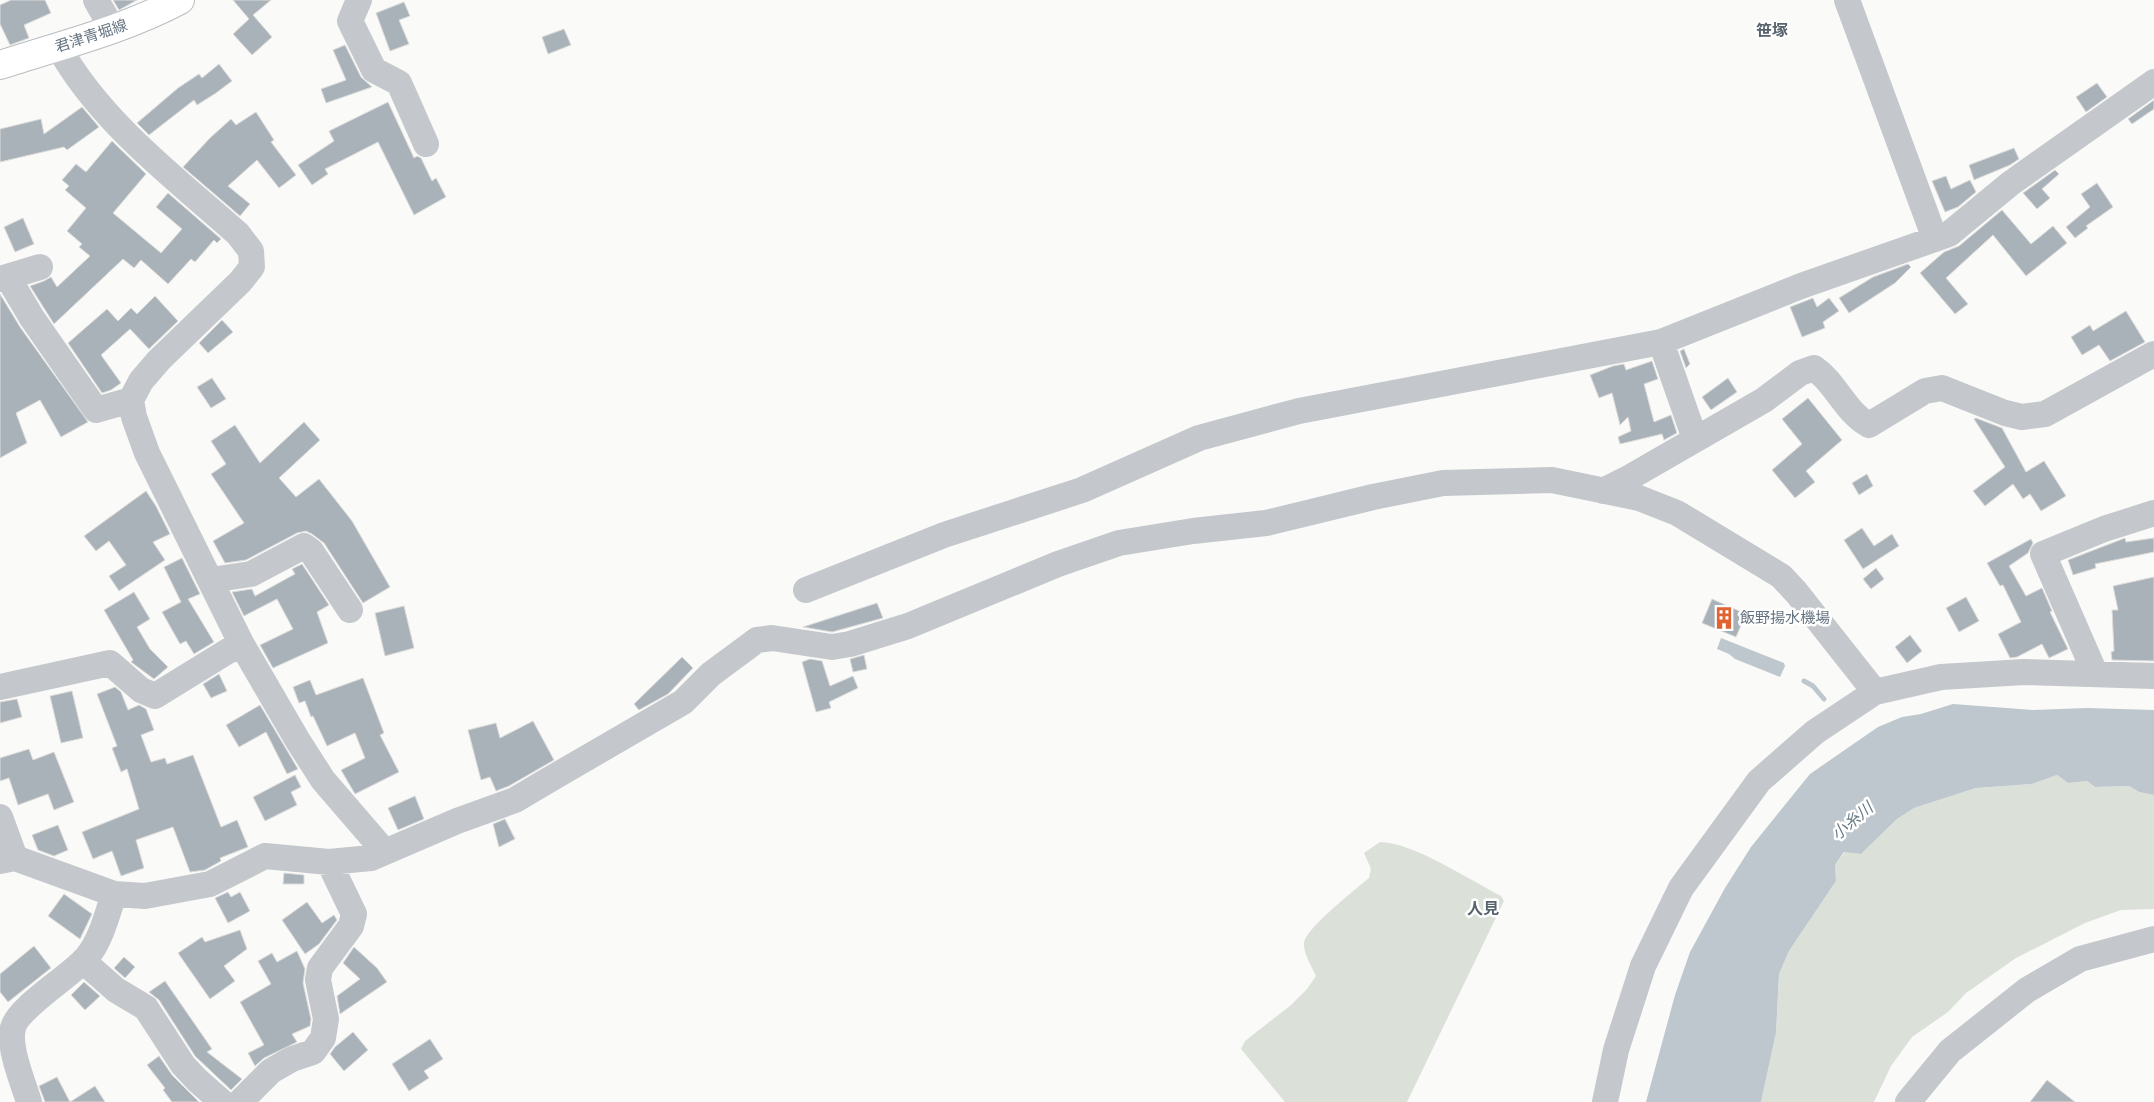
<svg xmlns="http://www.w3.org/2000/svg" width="2154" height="1102" font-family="'Fira Sans','Noto Sans JP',sans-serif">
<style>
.green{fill:#dbe1d9}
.water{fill:#bec7cd}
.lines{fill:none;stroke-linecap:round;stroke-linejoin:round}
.stream{stroke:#bec7cd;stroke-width:5}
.building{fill:#aab2b9;stroke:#dcdcda}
.major-casing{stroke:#b9bdc1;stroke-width:30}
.minor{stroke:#c4c7cb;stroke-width:26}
.major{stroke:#fff;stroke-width:28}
.labels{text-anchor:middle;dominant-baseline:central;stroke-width:5;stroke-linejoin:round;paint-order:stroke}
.street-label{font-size:15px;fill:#667482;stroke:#fff}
.poi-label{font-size:15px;fill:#667482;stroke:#fff;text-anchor:start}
.neighbourhood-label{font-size:16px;font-weight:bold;fill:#57636d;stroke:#fff}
.water-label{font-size:16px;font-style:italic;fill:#667983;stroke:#fff}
</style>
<rect width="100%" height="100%" fill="#fafaf8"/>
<path class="green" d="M2057,775l11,8 19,-2 8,6 34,-1 10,6 15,3v114l-33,1 -36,13 -69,35 -50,35 -18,19 -36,25 -21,29 -17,36h-113l15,-69 3,-59 10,-23 47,-70 -1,-16 10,-13 16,2 36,-35 17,-11 62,-20 56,-4z
M1380,842c32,0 90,38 121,54l3,5 -97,201h-122l-44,-53 4,-8 46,-36 16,-16 9,-13c-4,-9 -13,-23 -12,-33 2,-15 52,-54 65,-65l2,-9 -7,-16z"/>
<path class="water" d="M1721,638l63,25 1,3 -5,11 -45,-18 -6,-5 -12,-5z
M1953,704l80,6 54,-2 67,2v85l-15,-3 -10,-6 -34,1 -8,-6 -19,2 -11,-8 -25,9 -56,4 -62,20 -17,11 -36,35 -17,-2 -9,13 1,16 -47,70 -10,23 -3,59 -15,69h-115l29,-107 15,-43 35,-64 26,-41 59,-73 68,-47 24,-10 19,-3z"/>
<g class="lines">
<path class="stream" d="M1804,681l9,5 11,13"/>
</g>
<path class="building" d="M11,0h34l6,13 -27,12 5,13 -19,7 -10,-21v-19z
M113,0h24l-18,10z
M233,0h38l-18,15 19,22 -20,18 -19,-21 16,-15z
M404,2l6,14 -11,4 10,24 -19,7 -14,-38z
M564,29l7,16 -23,9 -6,-17z
M345,45l16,32 11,10 -46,16 -5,-14 25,-9 -13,-30z
M219,64l13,17 -16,12 -19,12 -3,-5 -45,35 -12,-12 41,-35 21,-14 3,4z
M2097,83l10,14 -21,15 -10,-15z
M2154,100v9l-22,15 -4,-5z
M388,102l26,56 3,-2 4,2 11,23 4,-3 10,19 -32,18 -36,-73 -53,27 3,5 -16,11 -14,-20 36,-24 -5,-10z
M82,107l17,20 -32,23 -3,-3 -64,15v-33l41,-10 3,15z
M256,112l18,28 -3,2 25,33 -17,13 -22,-28 -29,26 22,18 -10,12 -57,-49 27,-29 21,-19 5,6z
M112,141l34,33 -33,39 48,40 21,-24 -26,-22 12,-14 53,46 -4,4 -3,-3 -19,22 -4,-3 -23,25 -27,-24 -7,8 -11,-9 -69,65 -24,-38 14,-5 7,-4 6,10 33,-31 -11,-9 3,-3 -15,-13 19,-23 -21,-18 4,-4 -7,-6 14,-16 10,8z
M2014,148l5,11 -9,6 -36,15 -5,-15z
M2055,170l4,4 -17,15 8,9 -13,11 -14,-16z
M1946,176l5,13 19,-9 6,12 -18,15 -13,5 -13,-31z
M2097,183l16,24 -27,19 2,2 -13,10 -9,-11 24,-20 -9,-13z
M2002,210l29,34 22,-18 14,17 -41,33 -33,-41 -47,43 22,26 -13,10 -35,-41 24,-21 15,-6z
M23,218l11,26 -19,8 -11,-25z
M1908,264l3,3 -16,16 -46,30 -10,-15 34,-21z
M0,294l20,33 68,95 -27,15 -21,-37 -24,13 11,30 -27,15z
M155,296l23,25 -29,28 -19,-20 -29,26 20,28 -10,7 -9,3 -34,-50 39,-34 11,12 13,-13 6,6z
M1813,298l4,9 12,-9 10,13 -16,11 2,6 -23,9 -12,-30z
M2126,311l19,31 -35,19 -11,-16 -17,10 -11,-18 19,-12 3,6z
M222,320l11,12 -25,21 -9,-10z
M1684,349l6,15 -4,4 -6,-17z
M1652,361l6,18 -14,5 10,38 17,-7 6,18 -13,7 -2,-6 -42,10 -2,-7 13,-6 -3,-14 -8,8 -8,-32 -13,5 -9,-23 23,-9 11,-2 2,6z
M212,378l14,21 -15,9 -14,-21z
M1728,378l9,14 -26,18 -9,-13z
M1808,398l34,42 -36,31 9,11 -20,16 -23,-28 30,-26 -20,-25z
M1976,418l26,10 24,44 18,-11 22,35 -25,15 -11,-17 -7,5 -10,-15 -28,22 -12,-15 32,-24 -31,-48z
M304,422l16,18 -41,38 17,19 23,-18 33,42 38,66 -27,16 -39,-60 -12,-9 -6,-3 -9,2 -51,27 -21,3 -12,-22 31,-18 -33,-49 15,-10 -15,-23 24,-16 25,38z
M1867,474l6,12 -14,9 -7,-12z
M146,491l10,15 14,28 -17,8 12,18 -46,31 -10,-15 17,-11 -17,-24 -13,10 -12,-15z
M1862,528l12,18 18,-12 7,12 -36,23 -19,-29z
M2125,538l1,4 28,-4v14l-59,12 1,4 -23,7 -5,-15z
M2031,539l2,4 -5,10 -19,13 17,30 16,-8 10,23 -2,1 18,37 -19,9 -7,-14 -25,13 -7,1 -12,-24 23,-12 -18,-37 -3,1 -13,-23z
M182,558l18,36 -12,5 26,43 -20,12 -8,-13 -6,3 -18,-32 19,-10 -17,-35z
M302,564l27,41 -12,7 11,31 -55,25 -13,-23 33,-16 -16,-30 -33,17 -12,-24 20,-3 3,7 40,-22 -3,-5z
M1876,568l8,11 -13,10 -8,-10z
M2154,577v84l-42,-1 -1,-8 3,-1 -2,-41h6l-5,-24z
M134,592l16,27 -13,8 13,22 18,18 -14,12 -23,-17 2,-2 -29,-50z
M1966,597l13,24 -20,11 -13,-24z
M1712,599l34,15 -10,23 -34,-14z
M877,603l6,15 -51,14 -29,-5z
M404,606l10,42 -29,8 -10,-43z
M1910,635l12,16 -15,12 -12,-16z
M864,655l3,14 -14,3 -3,-13z
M682,657l11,11 -25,26 -29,16 -5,-6z
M810,659l12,2 8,25 23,-10 5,12 -29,14 2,6 -15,4 -14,-50z
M219,674l8,17 -16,7 -8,-14z
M363,678l21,55 -4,2 19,37 -44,22 -14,-24 24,-12 -10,-25 -28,13 -14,-30 -2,1 -6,-16 -6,2 -6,-16 17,-7 6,15z
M115,687l6,5 7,18 11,-5 7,4 8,21 -13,5 10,27 14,-4 2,6 26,-9 28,72 16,-7 11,27 -28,11 1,3 -16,9 -15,2 -17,-45 -37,13 8,28 -23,8 -9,-25 -19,8 -11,-27 57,-23 -12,-40 -6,3 -9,-24 5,-2 -20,-52z
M72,691l11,47 -22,5 -11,-47z
M17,699l5,18 -22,6v-21z
M260,705l38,64 -11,5 -21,-42 -27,15 -13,-22z
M533,721l21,39 -45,26 -13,5 -6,-14 -9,3 -13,-50 28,-7 4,15z
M29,749l4,11 21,-8 20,50 -20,8 -6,-16 -30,11 -9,-27 -9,3v-23z
M295,775l6,12 -10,5 6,13 -32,16 -12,-24z
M415,796l9,23 -26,11 -10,-22z
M505,819l10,20 -16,8 -6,-23z
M58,825l10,25 -14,6 -16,-6 -6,-15z
M284,873l20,2v9h-21z
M228,892l3,5 9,-5 10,19 -22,12 -13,-25z
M64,894l28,20 -12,25 -32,-23z
M307,902l15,21 12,-8 3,5 -18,24 -14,10 -23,-34z
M240,930l7,19 -23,17 11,15 -25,18 -32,-46 24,-16 3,5z
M34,946l17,22 -43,34 -8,-10v-18z
M354,947l23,21 10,14 -47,32 -3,-18 23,-17 -17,-16z
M297,951l8,18 -2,14 8,36 -1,7 -18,8 5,8 -33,16 -9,8 -7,-13 16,-8 -24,-43 31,-18 -13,-23 14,-8 5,9z
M124,957l11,10 -10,11 -11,-10z
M165,981l47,68 -5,3 35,27 -11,11 -36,-34 -36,-56 -10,-8z
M84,982l16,14 -15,14 -14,-15z
M353,1032l15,18 -24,21 -14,-17 5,-7z
M430,1039l13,20 -19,12 5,7 -20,13 -17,-27z
M159,1056l13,19 27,27h-27l-9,-12 2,-2 -18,-23z
M57,1077l13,25 25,-16 10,16h-60l-6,-16z
M2047,1080l28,22h-45z"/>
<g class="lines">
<defs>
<path id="major" d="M0,65c61,-20 124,-35 180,-65"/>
</defs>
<use href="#major" class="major-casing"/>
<path class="minor" d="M96,0l17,30
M359,0l-9,21 24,49 25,13 27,61
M1847,0l88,239
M58,46c42,76 116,131 180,188l13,17 1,16 -12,15 -81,78 -18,21 -10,19 3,17 13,36 94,190 57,98 25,39 62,72
M12,276l1,10 19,32 64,92 35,-10
M0,279l40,-12
M1661,342l34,97
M1603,491l24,-12 137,-79 36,-27 14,-5c22,15 31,44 55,57l56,-34 17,-3 63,25 17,4 23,-3 109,-60
M211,580l40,-6 53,-28 7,5 39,59
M806,590l138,-55 138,-45 117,-52 100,-27 362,-69 140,-56 148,-52 62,-51 143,-101
M2095,673l-52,-119 61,-25 50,-16
M0,687l110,-24 31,27 14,6 86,-53
M0,817l15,41
M0,861l15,-3 99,36 31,2 65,-12 55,-28 64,6 42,-4 86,-37 58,-21 32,-19 136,-79 28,-28 46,-34 15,-2 60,9 18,-3 58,-18 150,-62 61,-21 74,-12 73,-8 107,-26 70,-14 109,-3 87,18 38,15 104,63 15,16 79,100
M83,961l33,29 30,18 37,57 14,15 25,22
M29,1102c-6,-20 -21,-54 -16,-74 4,-20 58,-52 74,-71 14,-17 20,-42 27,-63
M240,1102l31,-31 21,-12 21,-7 10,-14 3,-19 -8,-39 2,-12 31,-42 3,-12 -25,-52
M1605,1102l11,-52 27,-84 38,-78 78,-107 56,-49 60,-40 66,-15 83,-5 130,4
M1908,1102l42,-51 77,-61 53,-31 74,-20"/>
<use href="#major" class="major"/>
</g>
<defs>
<symbol id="building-bare" viewBox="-9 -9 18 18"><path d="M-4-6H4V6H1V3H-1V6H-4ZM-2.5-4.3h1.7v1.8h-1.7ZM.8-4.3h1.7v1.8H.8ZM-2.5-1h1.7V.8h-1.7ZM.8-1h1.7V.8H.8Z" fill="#e06331" stroke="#fff" stroke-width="2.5" paint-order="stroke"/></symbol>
</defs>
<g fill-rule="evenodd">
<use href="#building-bare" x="1708" y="602" width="32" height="32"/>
</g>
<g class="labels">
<g class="street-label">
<text transform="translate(91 36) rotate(-18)">君津青堀線</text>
</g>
<g class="poi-label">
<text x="1740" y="618">飯野揚水機場</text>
</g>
<g class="neighbourhood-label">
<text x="1772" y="30">笹塚</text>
<text x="1483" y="908">人見</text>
</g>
<g class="water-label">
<text transform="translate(1852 821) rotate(-40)">小糸川</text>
</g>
</g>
</svg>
